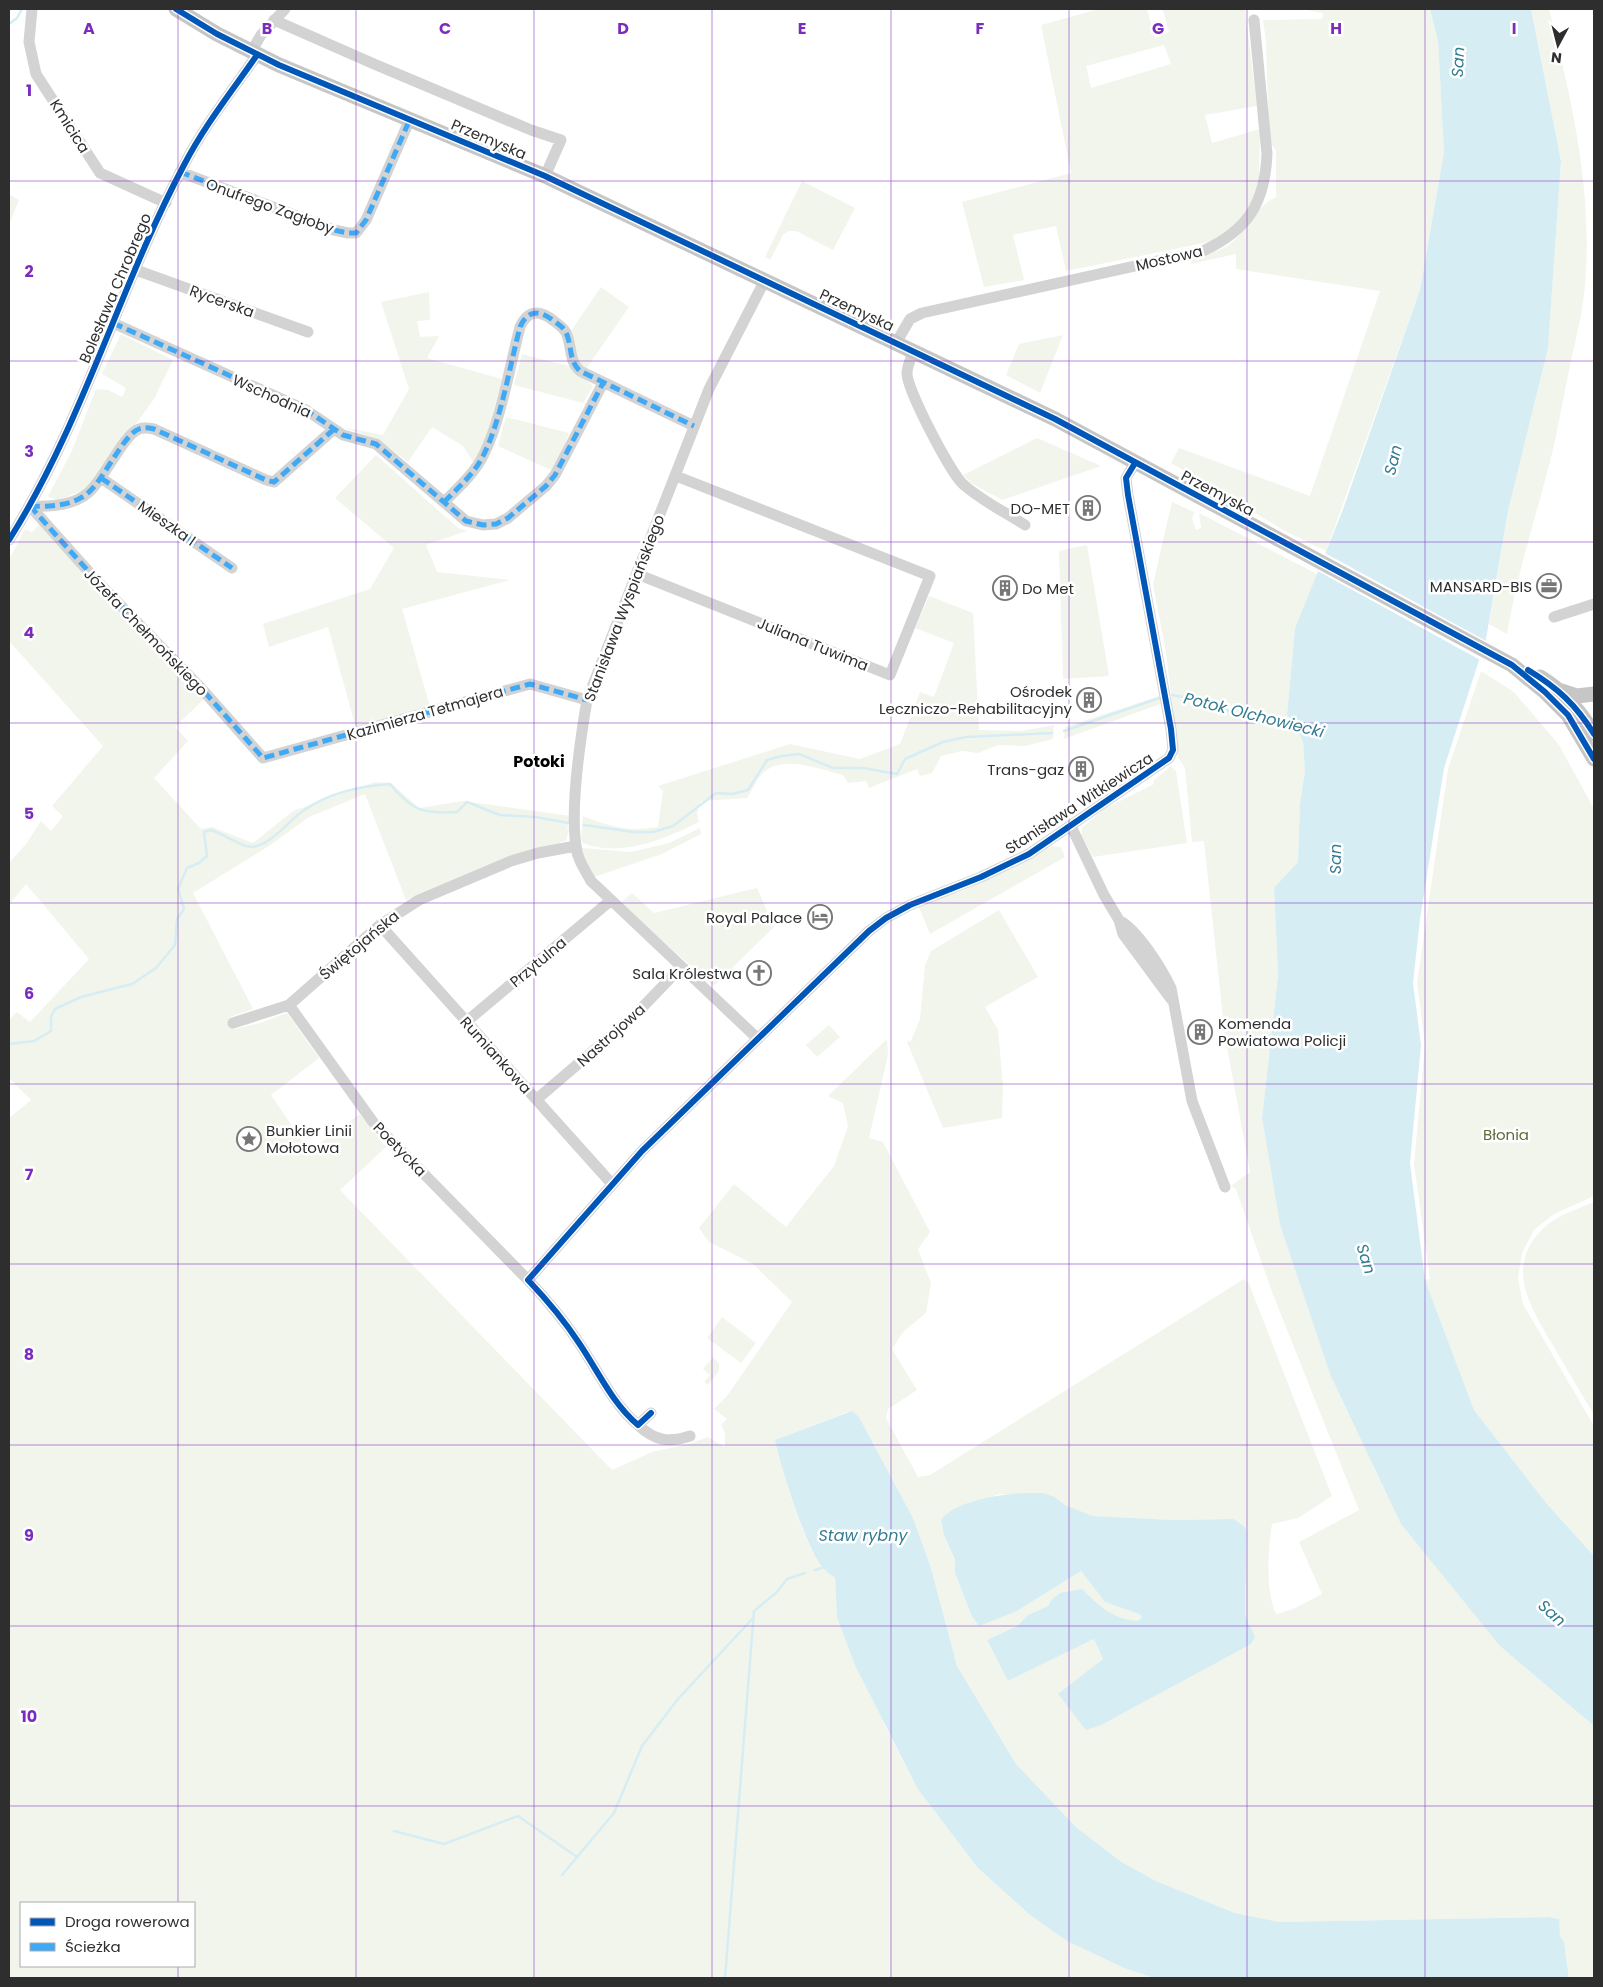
<svg xmlns="http://www.w3.org/2000/svg" width="1603" height="1987" font-family="Poppins,sans-serif">
<style>
.green{fill:#f2f5eb;fill-rule:evenodd}
.water{fill:#d6edf4}
.pier{fill:#fff}
.lines{fill:none;stroke-linecap:round;stroke-linejoin:round}
.stream{stroke:#d6edf4;stroke-width:2.5}
.minor{stroke:#d3d3d3;stroke-width:11}
.major{stroke:#c6c6c6;stroke-width:15}
.quiet{stroke:#3fa9f5;stroke-width:5;stroke-dasharray:10 5;stroke-linecap:butt}
.cycleway-casing{stroke:#fff;stroke-width:9}
.cycleway{stroke:#0057b8;stroke-width:6}
.grid{fill:none;stroke:#7b2cbf;stroke-width:1;stroke-opacity:0.55}
.labels{text-anchor:middle;dominant-baseline:central;stroke-width:5;stroke-linejoin:round;paint-order:stroke}
.street-label{font-size:15px;fill:#2e2e2e;stroke:#fff}
.poi-label{font-size:15px;fill:#2e2e2e;stroke:#fff;text-anchor:end}
.park-label{font-size:15px;fill:#5a6e38;stroke:#fff}
.water-label{font-size:16px;font-style:italic;fill:#337c91;stroke:#fff}
.neighbourhood-label{font-size:16px;font-weight:bold;fill:#000;stroke:#fff}
.grid-label{font-size:16px;text-anchor:middle;font-weight:bold;fill:#7b2cbf;stroke:#fff;stroke-width:5;stroke-linejoin:round;paint-order:stroke}
</style>
<rect width="100%" height="100%" fill="#fff"/>
<path class="green" d="M1099,9h48l8,29 14,-6 -6,-22 4,-1h78l12,97 -52,9 7,28 48,-14 -1,50 -4,22 -22,29 -24,12 -143,29 -10,-45 -43,9 11,45 -40,7 -22,-85 109,-29 -30,-148zM1164,45l7,19 -80,24 -5,-22z
M1257,9h173l8,31 6,112 -24,138 -94,261 -41,-20 -114,-68 8,-15 131,48 70,-205 -144,-22v-15l-45,10 1,-4c11,-5 27,-8 37,-15 18,-14 27,-39 47,-48v-47l-7,-8 -3,-101 -3,-21 59,-1 1,-6 -16,-3z
M1531,9h18c24,96 47,194 34,294 -3,21 -9,42 -13,63 -7,32 -12,64 -20,96 -15,57 -33,113 -43,172l-18,-10 19,-113 40,-164 13,-186z
M802,181l53,27 -22,42 -37,-19h-8l-5,4 -13,25 -5,-3z
M9,194l10,6 -10,25z
M601,287l28,20 -43,62 -7,-4 -8,-34z
M429,292l1,28 -13,1 3,16 19,-1 -12,22 75,21 -19,70 -10,13 -10,-16 -31,-19 -24,35 -30,-23 -37,-12 42,8 26,-46 -28,-87z
M121,334l52,26 -19,39 -64,88 -33,14 -9,-5 23,-43 25,-64 12,1 14,7 4,-9 -24,-14z
M1063,335l-23,58 -34,-18 13,-31z
M522,354l47,12 24,20 -10,17 -69,-18z
M506,417l63,16 -7,19 -11,18 -53,-24z
M1037,438l64,28 -99,34 -31,-17 -8,-8z
M376,455l82,73 9,3 -41,14 11,27 73,8 -108,29 28,98 -74,21 -28,-101 -59,20 -6,-23 107,-35 24,-41 -59,-50z
M1172,502l22,10 -2,7 4,11 5,-2 -2,-15 118,61 -22,54 -8,86 16,26 2,31 -5,32 -2,59 -24,27 4,86 -16,143 18,107 50,149 170,272 94,80v252h-25l-5,-36 -4,-6 -2,-17 -9,-2 -270,5 -44,-9 -79,-32 -36,-20 -44,-34 -60,-63 -59,-98 -26,-98 -18,-50 -54,-101 -11,-5 -73,28c5,26 31,111 48,128 3,4 8,7 12,10l2,39 49,111 31,60 60,79 53,48 37,26 57,27 30,10h-1145v-860l22,-18 -22,-22v-58l8,-8 13,10 59,-63 -63,-75 -17,21v-42l17,-19 15,-23 10,10 12,-15 -11,-10 51,-60 -94,-105v-81l16,-31 7,3 9,-9 59,69 104,107 -29,28 13,14 -34,37 47,51 11,-2 41,16 40,-32 82,-29 16,1 28,25 44,-7 108,15 -4,12 2,1 -3,12 -6,1v3l-72,20 -82,35 -41,-106 -56,23 -40,29 -76,47 60,116 -23,8 5,12 25,-6 27,-10 32,45 -48,37 38,56 51,-37 26,33 -46,43 272,280 40,-18 37,-8 19,-7 17,10v-14l-4,-8 6,-6 -13,-10 13,-13 65,-94 -39,-38 -44,-22 -10,-14 35,-44 52,43 48,-61 14,-40 -5,-23 -15,-7 59,-57 1,16 -19,83 14,4 47,90 -12,17 13,34 -5,30 -23,19 -11,17 25,41 -29,19 -2,9 32,59 12,-2 314,-196 5,5 83,212 -34,22 -26,6c-4,25 -7,67 4,90l17,-5 29,-15 -23,-52 60,-32 -87,-218 -36,-103 -5,-3 19,-14 -25,-136 -21,-195 -12,1 -7,-74 -7,-11 -12,-105 -13,-68zM999,1494l56,3 10,8 28,11 80,4 61,-1 11,8 2,5 -2,81c2,10 8,16 10,26l-4,5 -7,4 -141,11 -9,-20 -86,42 -21,-41 30,-14 11,-11 20,-9 4,-7 39,-1c12,15 28,21 47,23l4,-4 -3,-3 -34,-12 -24,-31 -64,40 -46,3 -16,-41v-14l-8,-46zM21,1903h173v63h-173z
M1087,545l22,131 -46,3 -4,-128z
M929,596l44,17 6,117 42,1 33,-6 -1,14 -28,7 -27,-1 -20,8 -16,-2 -21,5 -9,17 -12,3 -3,-7 -48,19 -3,-7 -18,2 -5,-8c-21,-5 -59,-21 -79,-3 -7,6 -12,19 -17,26l-46,3 -4,12 2,9c-35,17 -77,36 -116,21l-2,-3 2,-24c30,11 43,16 75,11l5,-36 -5,-5 132,-42 70,15 40,-15 20,-52 14,5 20,-54 -39,-15z
M1481,671l33,21 45,53 35,64v387l-40,18 -20,16 -12,23 -4,25 5,26 71,122v130l-47,-52 -73,-94 -49,-130 5,-1 -16,-115 11,-119 -8,-62 31,-214z
M1160,696l3,7 -99,36 1,-12z
M1171,766l5,5 11,72 -94,14 -11,-21v-8l22,-19 50,-25 -1,-3z
M700,828l1,6 -39,20 -68,23 -13,-29 50,4 38,-9z
M1052,846l9,1 4,10 -135,77 -12,-29 45,-14z
M757,888l17,39 -58,57 -4,1 -92,-82 12,-10 22,20z
M999,910l39,67 -53,30 13,23 5,56 -1,32 -59,10 -36,-86 4,-1 9,-22 5,-54 6,-14z
M829,1025l11,12 -23,20 -11,-12z
M1594,1202v213c-13,-22 -26,-44 -39,-66 -23,-40 -54,-83 -9,-123 14,-12 32,-17 48,-24z
M722,1317l34,26 -15,20 -34,-25z
M713,1357l6,6v8l-11,14 -4,-3 6,-7 -7,-6z"/>
<path class="water" d="M1430,9h101l30,152 -13,187 -40,163 -22,128 -42,129 -24,151 -7,64 8,62 -11,118 15,117 49,130 73,94 47,52v170l-94,-80 -99,-122 -71,-150 -50,-149 -18,-107 16,-143 -4,-87 24,-26 2,-59 5,-32 -2,-30 -16,-27 8,-86 47,-116 78,-222 24,-138 -6,-111z
M852,1411l7,6 54,101 18,50 26,98 59,98 60,63 44,34 36,20 79,32 44,9 270,-5 10,2 1,17 4,6 5,36h-415l-30,-10 -57,-27 -37,-26 -53,-48 -60,-79 -62,-123 -18,-48 -2,-39c-4,-3 -9,-6 -12,-10 -16,-17 -43,-102 -48,-128z
M1024,1493h19l12,4 10,8 28,11 80,4 61,-1 11,8 2,5 -2,81c2,10 8,16 10,25l-4,6 -150,81 -15,5 -28,-36 45,-35 -9,-20 -86,42 -21,-41 30,-14 11,-11 20,-9 4,-7 8,-6 22,-4c19,18 28,29 56,32l4,-4 -3,-3 -34,-12 -24,-31 -64,40 -38,15 -8,-12 -16,-41v-14l-11,-24 -3,-15c14,-19 60,-26 83,-27z"/>
<path class="pier" d="M1323,552l165,90 -6,19 -166,-91z"/>
<g class="lines">
<path class="stream" d="M9,24l8,-6 5,-9
M1172,695l47,8 9,8 15,3 14,-1 12,6 26,5
M1064,731l98,-34
M584,825l49,7h20l20,-6 43,-33 17,1 15,-4 19,-30 15,-4 17,-2 34,14h30l34,6 8,-15 38,-17 23,-5 86,-4
M9,1044l25,-3 17,-10v-14l4,-8 26,-12 51,-13 24,-16 19,-23 2,-26 7,-10 -6,-20 9,-21 12,-5 8,-7 -3,-24 7,-2c11,4 26,13 35,16 20,6 42,-25 57,-35 25,-18 57,-25 87,-27 23,27 32,30 67,28l10,-10 33,13 36,2 32,6
M815,1570l7,-2
M394,1831l50,13 74,-28 59,41
M562,1875l52,-62 28,-67 36,-47 75,-81
M725,1978l29,-367 22,-18 11,-14 18,-6"/>
<path class="minor" d="M32,9l-3,33 7,32 64,99 66,30
M274,20l100,44 157,66 30,10 -16,36
M251,52l10,-17 24,-26
M180,172l154,58 14,3h8l10,-13 44,-101
M136,270l172,62
M113,323l193,87 37,25 33,9 90,77 17,4 13,-1 12,-6 38,-32 9,-11 48,-92
M896,343l14,-24 12,-6 281,-62c45,-21 62,-48 64,-97l-13,-134
M914,351c-3,7 -7,15 -7,22 -1,15 45,103 57,112 18,16 41,27 61,40
M101,478l131,90
M444,502c15,-15 31,-29 40,-48 17,-34 26,-89 36,-127 8,-18 20,-17 34,-6 5,4 11,7 13,14 5,13 2,26 13,36l114,55
M30,506l68,76 103,106 62,70 267,-74 57,16
M30,506c19,1 44,0 59,-14 15,-13 35,-58 50,-63 5,-2 10,-1 15,0l112,51 8,2 59,-52
M9,540c74,-117 110,-253 175,-375 20,-39 48,-74 73,-110
M637,574l253,101 40,-99 -254,-100
M1554,617l40,-13
M1071,826l33,69 15,25 4,14 48,65
M1119,920c19,10 43,49 52,68l21,113 33,86
M380,925l232,259
M289,1005l84,117 155,158
M466,1022l144,-121
M233,1023l56,-18 91,-80 39,-25 92,-39 27,-8 38,-7
M757,1038l-166,-157c-6,-11 -14,-22 -15,-35 -6,-40 4,-105 11,-146l122,-311 56,-109
M537,1099l97,-83 47,-49
M651,1413l-13,12c-26,-22 -40,-54 -59,-82 -15,-23 -32,-43 -51,-63l114,-129 227,-220 17,-13 24,-13 71,-28 48,-23 140,-96 4,-8 -2,-21 -43,-234 -2,-17 9,-15
M638,1425c17,16 31,18 52,11"/>
<path class="major" d="M176,9l41,25 62,31 266,111 510,243 457,246 33,27 23,23 26,44
M1540,677c24,14 40,34 54,57
M1562,691l15,5 17,-2"/>
<path class="quiet" d="M180,172l154,58 14,3h8l10,-13 44,-101
M113,323l193,87 37,25 33,9 90,77 17,4 13,-1 12,-6 38,-32 9,-11 48,-92
M101,478l131,90
M444,502c15,-15 31,-29 40,-48 17,-34 26,-89 36,-127 8,-18 20,-17 34,-6 5,4 11,7 13,14 5,13 2,26 13,36l114,55
M30,506l68,76 103,106 62,70 267,-74 57,16
M30,506c19,1 44,0 59,-14 15,-13 35,-58 50,-63 5,-2 10,-1 15,0l112,51 8,2 59,-52"/>
<defs>
<path id="cycleway" d="M176,9l41,25 62,31 266,111 510,243 457,246 33,27 23,23 26,44
M9,540c74,-117 110,-253 175,-375 20,-39 48,-74 73,-110
M1528,670c30,18 48,35 66,64
M651,1413l-13,12c-26,-22 -40,-54 -59,-82 -15,-23 -32,-43 -51,-63l114,-129 227,-220 17,-13 24,-13 71,-28 48,-23 140,-96 4,-8 -2,-21 -43,-234 -2,-17 9,-15"/>
</defs>
<use href="#cycleway" class="cycleway-casing"/>
<use href="#cycleway" class="cycleway"/>
</g>
<path class="grid" d="M178,9v1894M356,9v1969M534,9v1969M712,9v1969M891,9v1969M1069,9v1969M1247,9v1969M1425,9v1969M9,181h1585M9,361h1585M9,542h1585M9,723h1585M9,903h1585M9,1084h1585M9,1264h1585M9,1445h1585M9,1626h1585M9,1806h1585M178,1966v12"/>
<defs>
<symbol id="building-ring" viewBox="-11 -11 22 22"><circle r="9.5" fill="#fff" stroke="#777" stroke-width="1.5"/><path d="M-4-6H4V6H1V3H-1V6H-4ZM-2.5-4.3h1.7v1.8h-1.7ZM.8-4.3h1.7v1.8H.8ZM-2.5-1h1.7V.8h-1.7ZM.8-1h1.7V.8H.8Z" fill="#777"/></symbol>
<symbol id="office-ring" viewBox="-11 -11 22 22"><circle r="9.5" fill="#fff" stroke="#777" stroke-width="1.5"/><path d="M-6-3h4V-5.5h4V-3h4V5H-6ZM-1-4.5V-3h2v-1.5ZM-6 0V1H6V0Z" fill="#777"/></symbol>
<symbol id="hotel-ring" viewBox="-11 -11 22 22"><circle r="9.5" fill="#fff" stroke="#777" stroke-width="1.5"/><path d="M-6-4.5h1.5V1H6V5H4.5V3h-9V5H-6ZM-4 0a1.8 1.8 0 1 1 3.6 0ZM.5 0V-2.5h3Q6-2.5 6 0Z" fill="#777"/></symbol>
<symbol id="church-ring" viewBox="-11 -11 22 22"><circle r="9.5" fill="#fff" stroke="#777" stroke-width="1.5"/><path d="M-1.2-6h2.4v3.5h3.3v2.4h-3.3V6h-2.4V-.1h-3.3v-2.4h3.3Z" fill="#777"/></symbol>
<symbol id="sight-ring" viewBox="-11 -11 22 22"><circle r="9.5" fill="#fff" stroke="#777" stroke-width="1.5"/><path d="M0-6L1.8-2.2L6-1.7L2.9 1.2L3.7 5.4L0 3.3L-3.7 5.4L-2.9 1.2L-6-1.7L-1.8-2.2Z" fill="#777"/></symbol>
</defs>
<g fill-rule="evenodd">
<use href="#building-ring" x="1074" y="494" width="28" height="28"/>
<use href="#office-ring" x="1535" y="572" width="28" height="28"/>
<use href="#building-ring" x="991" y="574" width="28" height="28"/>
<use href="#building-ring" x="1075" y="686" width="28" height="28"/>
<use href="#building-ring" x="1067" y="755" width="28" height="28"/>
<use href="#hotel-ring" x="806" y="903" width="28" height="28"/>
<use href="#church-ring" x="745" y="959" width="28" height="28"/>
<use href="#building-ring" x="1186" y="1018" width="28" height="28"/>
<use href="#sight-ring" x="235" y="1125" width="28" height="28"/>
</g>
<g class="labels">
<g class="street-label">
<text transform="translate(70 126) rotate(58)">Kmicica</text>
<text transform="translate(489 139) rotate(23)">Przemyska</text>
<text transform="translate(270 206) rotate(20)">Onufrego Zagłoby</text>
<text transform="translate(1169 258) rotate(-13)">Mostowa</text>
<text transform="translate(115 288) rotate(-67)">Bolesława Chrobrego</text>
<text transform="translate(222 301) rotate(20)">Rycerska</text>
<text transform="translate(857 310) rotate(25)">Przemyska</text>
<text transform="translate(272 396) rotate(24)">Wschodnia</text>
<text transform="translate(1218 493) rotate(28)">Przemyska</text>
<text transform="translate(167 523) rotate(35)">Mieszka I</text>
<text transform="translate(624 608) rotate(-69)">Stanisława Wyspiańskiego</text>
<text transform="translate(146 632) rotate(46)">Józefa Chełmońskiego</text>
<text transform="translate(813 644) rotate(22)">Juliana Tuwima</text>
<text transform="translate(425 713) rotate(-16)">Kazimierza Tetmajera</text>
<text transform="translate(1079 803) rotate(-33)">Stanisława Witkiewicza</text>
<text transform="translate(359 945) rotate(-40)">Świętojańska</text>
<text transform="translate(538 962) rotate(-40)">Przytulna</text>
<text transform="translate(611 1035) rotate(-42)">Nastrojowa</text>
<text transform="translate(496 1055) rotate(48)">Rumiankowa</text>
<text transform="translate(400 1149) rotate(46)">Poetycka</text>
</g>
<g class="poi-label">
<text x="1070" y="508">DO-MET</text>
<text x="1532" y="586">MANSARD-BIS</text>
<text x="1022" y="588" text-anchor="start">Do Met</text>
<text x="1072" y="691">Ośrodek<tspan x="1072" dy="17">Leczniczo-Rehabilitacyjny</tspan></text>
<text x="1064" y="769">Trans-gaz</text>
<text x="802" y="917">Royal Palace</text>
<text x="742" y="973">Sala Królestwa</text>
<text x="1218" y="1023" text-anchor="start">Komenda<tspan x="1218" dy="17">Powiatowa Policji</tspan></text>
<text x="266" y="1130" text-anchor="start">Bunkier Linii<tspan x="266" dy="17">Mołotowa</tspan></text>
</g>
<g class="park-label">
<text x="1506" y="1134">Błonia</text>
</g>
<g class="water-label">
<text transform="translate(1458 62) rotate(-87)">San</text>
<text transform="translate(1393 460) rotate(-76)">San</text>
<text transform="translate(1254 715) rotate(14)">Potok Olchowiecki</text>
<text transform="translate(1335 859) rotate(-90)">San</text>
<text transform="translate(1366 1259) rotate(73)">San</text>
<text x="863" y="1535">Staw rybny</text>
<text transform="translate(1552 1613) rotate(42)">San</text>
</g>
<g class="neighbourhood-label">
<text x="539" y="761">Potoki</text>
</g>
</g>
<g class="grid-label">
<text x="89" y="34">A</text>
<text x="267" y="34">B</text>
<text x="445" y="34">C</text>
<text x="623" y="34">D</text>
<text x="802" y="34">E</text>
<text x="980" y="34">F</text>
<text x="1158" y="34">G</text>
<text x="1336" y="34">H</text>
<text x="1514" y="34">I</text>
<text x="29" y="96">1</text>
<text x="29" y="277">2</text>
<text x="29" y="457">3</text>
<text x="29" y="638">4</text>
<text x="29" y="819">5</text>
<text x="29" y="999">6</text>
<text x="29" y="1180">7</text>
<text x="29" y="1360">8</text>
<text x="29" y="1541">9</text>
<text x="29" y="1722">10</text>
</g>
<rect width="1603" height="1987" fill="none" stroke="#2e2e2e" stroke-width="20"/>
<rect x="20" y="1902" width="175" height="65" fill="#ffffff" stroke="#ababab"/>
<rect x="30" y="1918" width="25" height="8" fill="#0057b8" stroke="#ababab"/>
<text x="65" y="1927" font-size="15" fill="#2e2e2e">Droga rowerowa</text>
<rect x="30" y="1943" width="25" height="8" fill="#3fa9f5" stroke="#ababab"/>
<text x="65" y="1952" font-size="15" fill="#2e2e2e">Ścieżka</text>
<g transform="translate(1558 45) rotate(187)" stroke="#ffffff" stroke-width="4" paint-order="stroke">
<path d="M0-4L9 19L0 12L-9 19Z" fill="#2e2e2e"/>
<text y="-8" font-size="14" font-weight="bold" text-anchor="middle" fill="#2e2e2e">N</text>
</g>
</svg>
